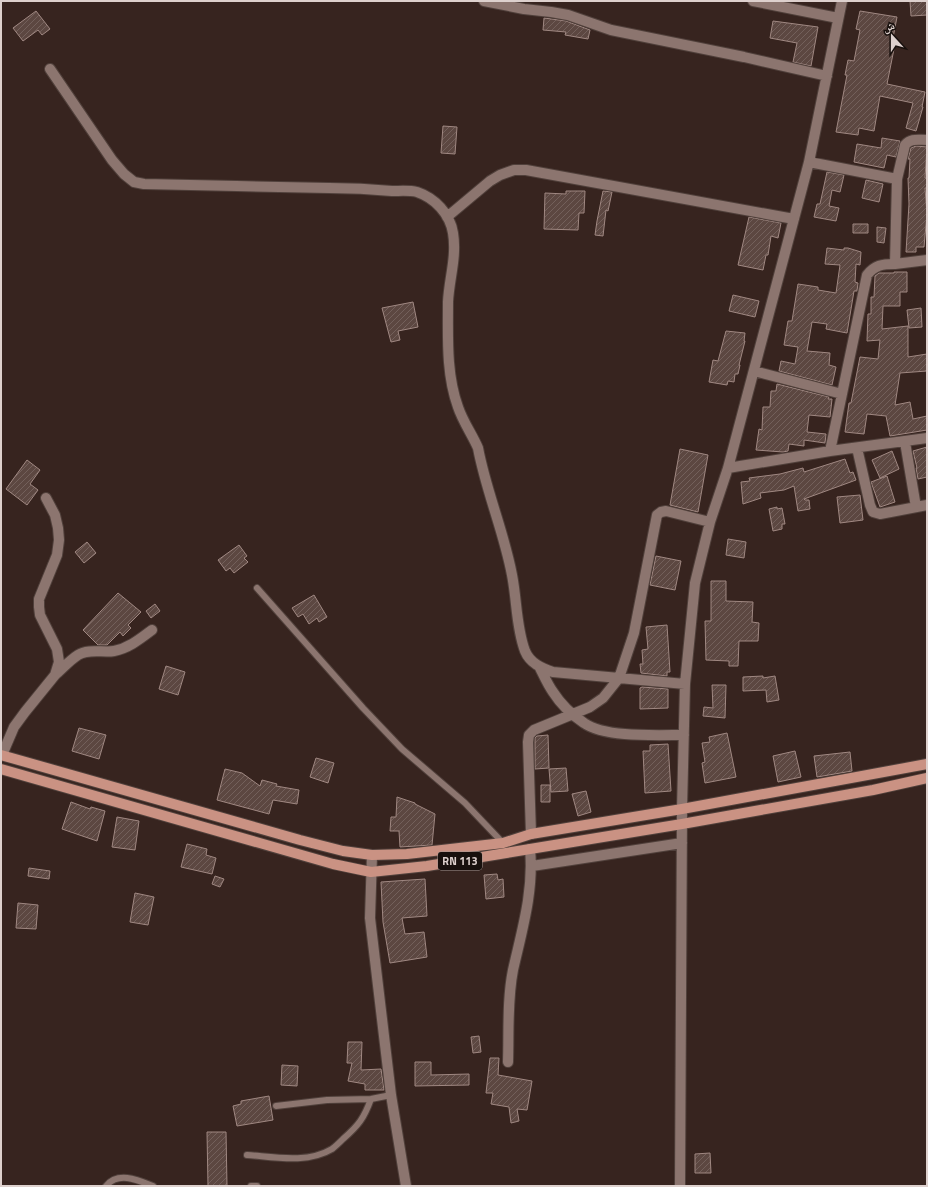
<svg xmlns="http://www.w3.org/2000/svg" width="928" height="1187" font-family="'Titillium Web','Noto Naskh Arabic',sans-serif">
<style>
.building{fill:url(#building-hatch);stroke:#a08882}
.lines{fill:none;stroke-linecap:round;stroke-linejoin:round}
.service-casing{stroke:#50403b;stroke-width:8}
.minor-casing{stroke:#50403b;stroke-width:12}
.primary-casing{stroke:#50403b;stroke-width:12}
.service{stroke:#8c756f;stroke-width:6}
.minor{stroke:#8c756f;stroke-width:10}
.primary{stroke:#ca9283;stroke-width:10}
.labels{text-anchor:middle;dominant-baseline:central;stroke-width:3;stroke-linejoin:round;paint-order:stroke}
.shield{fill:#18100d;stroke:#a29693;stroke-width:1}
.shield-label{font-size:11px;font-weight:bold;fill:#ddd0cd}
</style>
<defs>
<pattern id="building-hatch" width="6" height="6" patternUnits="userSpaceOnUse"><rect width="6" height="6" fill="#5c4741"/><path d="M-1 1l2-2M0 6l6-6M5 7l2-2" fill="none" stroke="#73605b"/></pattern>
</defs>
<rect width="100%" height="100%" fill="#37241f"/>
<path class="building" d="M910,1h17v14l-16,1z
M36,11l14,18 -8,6 -4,-5 -15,11 -10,-13z
M860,11l37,6 -5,26 3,1 -8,40 38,8 -3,15h1l-7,24 -10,-3 7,-25 -33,-7 -6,35 -15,-3 -1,7 -22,-3 11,-57h-2l3,-15 6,1 6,-31 -4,-1z
M544,18l22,3 24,9 -2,9 -23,-4 1,-3 -23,-2z
M773,21l45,6 -7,39 -18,-4 4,-19 -27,-5z
M443,126l14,1 -2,27 -14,-1z
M882,138l18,3 -4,16 -9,-2 -3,13 -30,-6 3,-18 24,4z
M916,146l11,1 -2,31h2v10h-2l2,26 -3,33h-8v5h-10l3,-48 -1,-26h1l1,-19h-2l3,-11z
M827,172l17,3 -4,17 -8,-2 -3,16 10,2 -3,13 -22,-4 3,-13h3z
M866,180l17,4 -4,18 -17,-4z
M566,191h19l-1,22h-5l-1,17 -34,-1 1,-36 21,1z
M603,191l9,1 -4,19 -2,-1 -3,26 -8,-1 2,-14z
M749,217l32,6 -3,15 -7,-2 -3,19h-2l-3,15 -25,-5z
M853,224h15v9h-15z
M877,227l9,1 -2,15 -7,-1z
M827,248l17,2v-2h4l13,4 -1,13 -4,-1 -1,18 3,1 -1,8h-3l-7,42 -21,-4 1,-5 -15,-2 -5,29 23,2 -1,12 7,2 -4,18 -53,-14 2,-10 14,3 3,-17 -14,-2 4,-24h4l6,-37 20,3v3l18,3 4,-28 -15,-1z
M894,272h13v20h-7v14h-17l-1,23 26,-3v31l19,-3v17l-27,2 -5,32 15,-3 3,17 14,-3v14l-37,6 -4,-20 -19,-2 -3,20 -19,-2 4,-29h2l9,-46 18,2 2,-19 -13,1 1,-27h3v-17h3l1,-21 4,-3h15z
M733,295l26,6 -4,16 -26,-6z
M413,302l5,25 -20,4 2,9 -9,2 -9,-34z
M921,308l1,19 -13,1 -2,-18z
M726,331l19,2 -1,8h1l-6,24h1l-2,9h-3l-1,8 -6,-1 -1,4 -18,-3 4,-22 5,1z
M777,384l52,13 -1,2h4l-2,18 -21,-2 -2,17 19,2 -1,9 -21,-3v6l-15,-2 -1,7 -5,1 -27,-2 3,-21 3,1 1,-23h7l1,-16h5z
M927,447v30l-9,2 -2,-11h1l-4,-17z
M680,449l28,6 -10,57 -28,-7z
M892,451l7,18 -19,9 -8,-18z
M845,459l5,14 3,-1 3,8 -52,19 1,1h4l1,9 -12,2 -4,-25 -10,4 -24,3 1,5 -18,6 -2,-22 9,-1 -1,-3 31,-4 23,-6 1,4z
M27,460l13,10 -10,14 8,6 -11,15 -21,-16z
M887,476l8,26 -15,5 -9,-25z
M860,495l3,25 -23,3 -3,-26z
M777,507v2l5,-1 3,16h-3v5l-9,2 -4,-22z
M728,539l18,3 -2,16 -18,-3z
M87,542l9,11 -12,10 -9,-11z
M239,545l8,11 -3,2 4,4 -14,11 -4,-5 -4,3 -8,-11z
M656,556l25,5 -6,29 -25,-5z
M711,581h15v20l27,1 -1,20 7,1 -1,18h-19l-1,25h-9v-5l-23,-1 -1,-39h6z
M118,593l23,19 -13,13 3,3 -8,8 -3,-4 -13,13h-9l-15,-15z
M314,595l13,22 -8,5 -2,-4 -8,6 -6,-10 -5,3 -6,-9z
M155,604l5,7 -9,7 -5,-7z
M667,625l3,47h-3v4l-26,-3 -1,-9h3l-1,-14 6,-1 -2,-22z
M166,666l19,6 -7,23 -19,-6z
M763,676v2l12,-2 4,24 -12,2 -1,-12 -23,1v-14z
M712,685h14l-1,33 -22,-2 1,-9 9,1z
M642,687l26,2v19l-28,1v-21z
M79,728l27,7 -7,24 -27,-8z
M727,733l9,44 -31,6 -3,-20 3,-1 -3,-19 8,-1 -1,-5z
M548,735l1,33 -14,1v-31l2,-2z
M668,744l3,47 -26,2 -2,-42h7v-6z
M795,751l6,26 -23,5 -5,-26z
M850,752l2,19 -35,6 -3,-21z
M316,758l18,5 -6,20 -18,-6z
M566,768l2,23 -17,1 -2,-23z
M225,769l17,4 18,13 2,-6 15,4 -1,2 23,4 -2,14 -24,-4 -4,14 -52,-14z
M541,785h9v17h-9z
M586,791l5,21 -13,4 -6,-22z
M397,797l18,6v1l20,10 -3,31 -32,2 -1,-16h-9l1,-14h5z
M71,802l19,7 1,-2 14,4 -8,30 -35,-12z
M117,817l22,4 -4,29 -23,-3z
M187,844l20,5 -1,6 10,3 -4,16 -31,-7z
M29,868l21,3 -1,8 -21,-3z
M497,874l1,6 5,-1 1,18 -18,2 -2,-24z
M215,876l9,3 -4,8 -8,-3z
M425,879l2,37 -25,2 3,16 19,-2 3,25 -37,6 -7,-41 -2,-40z
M135,893l19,4 -6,28 -18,-3z
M18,903l20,2 -2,24 -20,-1z
M479,1036l2,16 -8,1 -2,-16z
M348,1042h14l-1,28 20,-1 3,21h-19v-6l-17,-3 4,-18h-5z
M490,1058h9l-1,17 34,6 -5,29 -10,-1 2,12 -8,2 -2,-16 -18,-3 2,-11h-7z
M415,1062h16v13l38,-1v11l-54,1z
M282,1065l16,1 -1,20 -16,-1z
M269,1096l4,24 -36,6 -4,-20 8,-2v-3z
M207,1132h19l1,54h-19z
M710,1153l1,20h-16v-19z"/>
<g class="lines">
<defs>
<path id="service" d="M257,588l106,120 39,41 63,54 38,40
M276,1106l51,-6 44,-1 20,-4
M247,1155c27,2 60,9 85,-6 4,-3 8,-7 11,-10 16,-14 21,-21 28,-40
M106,1186c12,-15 32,-6 47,0
M251,1186h6"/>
<path id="minor" d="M484,1l40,8 27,3 17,3 43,15 133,27 83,19
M753,1l85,17
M50,69l62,91 12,14 10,8 10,2c62,1 123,3 185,4 21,0 42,1 63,3 8,0 17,-1 25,1 18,6 33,22 36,41 4,24 -4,46 -5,69 0,35 -2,72 10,105 5,15 14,27 20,41 8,43 26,84 34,127 5,25 4,52 13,76 5,12 16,17 28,21l132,12
M809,162l88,17 -2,85 32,-4
M897,179l8,-34c6,-7 13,-5 22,-5
M447,217l43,-36 10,-6 14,-5h12l268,49
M754,371l88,23
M905,442l11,65
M857,448l13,57 3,7 7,2 47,-9
M830,451l37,-176c8,-10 15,-11 28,-11
M728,468l102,-17 97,-13
M540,668c4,8 8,17 13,24 7,11 19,23 31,31 21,15 74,12 100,12
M55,675c7,-6 15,-15 23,-20 11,-7 25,-2 36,-4 15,-3 26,-12 38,-21
M2,755l12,-28 11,-15 30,-37 4,-13 -2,-13 -17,-34 -1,-8v-8l18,-44 2,-15 -1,-12 -3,-13 -9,-17
M531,834l-3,-92 1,-7 5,-5 56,-23 13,-9 16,-20 15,-45 23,-118 4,-3 5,-1 44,11
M372,855l-2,63 21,177 15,91
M532,866l150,-23
M508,1062c1,-30 -1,-62 5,-92 9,-40 21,-79 17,-121
M680,1186l2,-377 3,-125 10,-101 15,-61 18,-54 81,-306 33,-161"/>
<path id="primary" d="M1,755l299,85 43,11 29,4 35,-1 96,-11 28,-9 151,-25 245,-45
M1,769l332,95 38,8 56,-6 255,-42 191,-34 54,-12"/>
</defs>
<use href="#service" class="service-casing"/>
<use href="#minor" class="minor-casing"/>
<use href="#primary" class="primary-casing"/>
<use href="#service" class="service"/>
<use href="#minor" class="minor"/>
<use href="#primary" class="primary"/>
</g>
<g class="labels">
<rect class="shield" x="438" y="852" width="44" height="18" rx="3"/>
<g class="shield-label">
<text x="460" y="861">RN 113</text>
</g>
</g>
<rect width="928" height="1187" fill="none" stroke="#ddd0cd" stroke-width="4"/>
<g transform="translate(892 36) rotate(339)" stroke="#18100d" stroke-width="3" paint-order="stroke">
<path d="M0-3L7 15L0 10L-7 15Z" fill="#ddd0cd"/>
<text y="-6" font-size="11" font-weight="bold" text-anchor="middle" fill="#ddd0cd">ش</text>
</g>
</svg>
